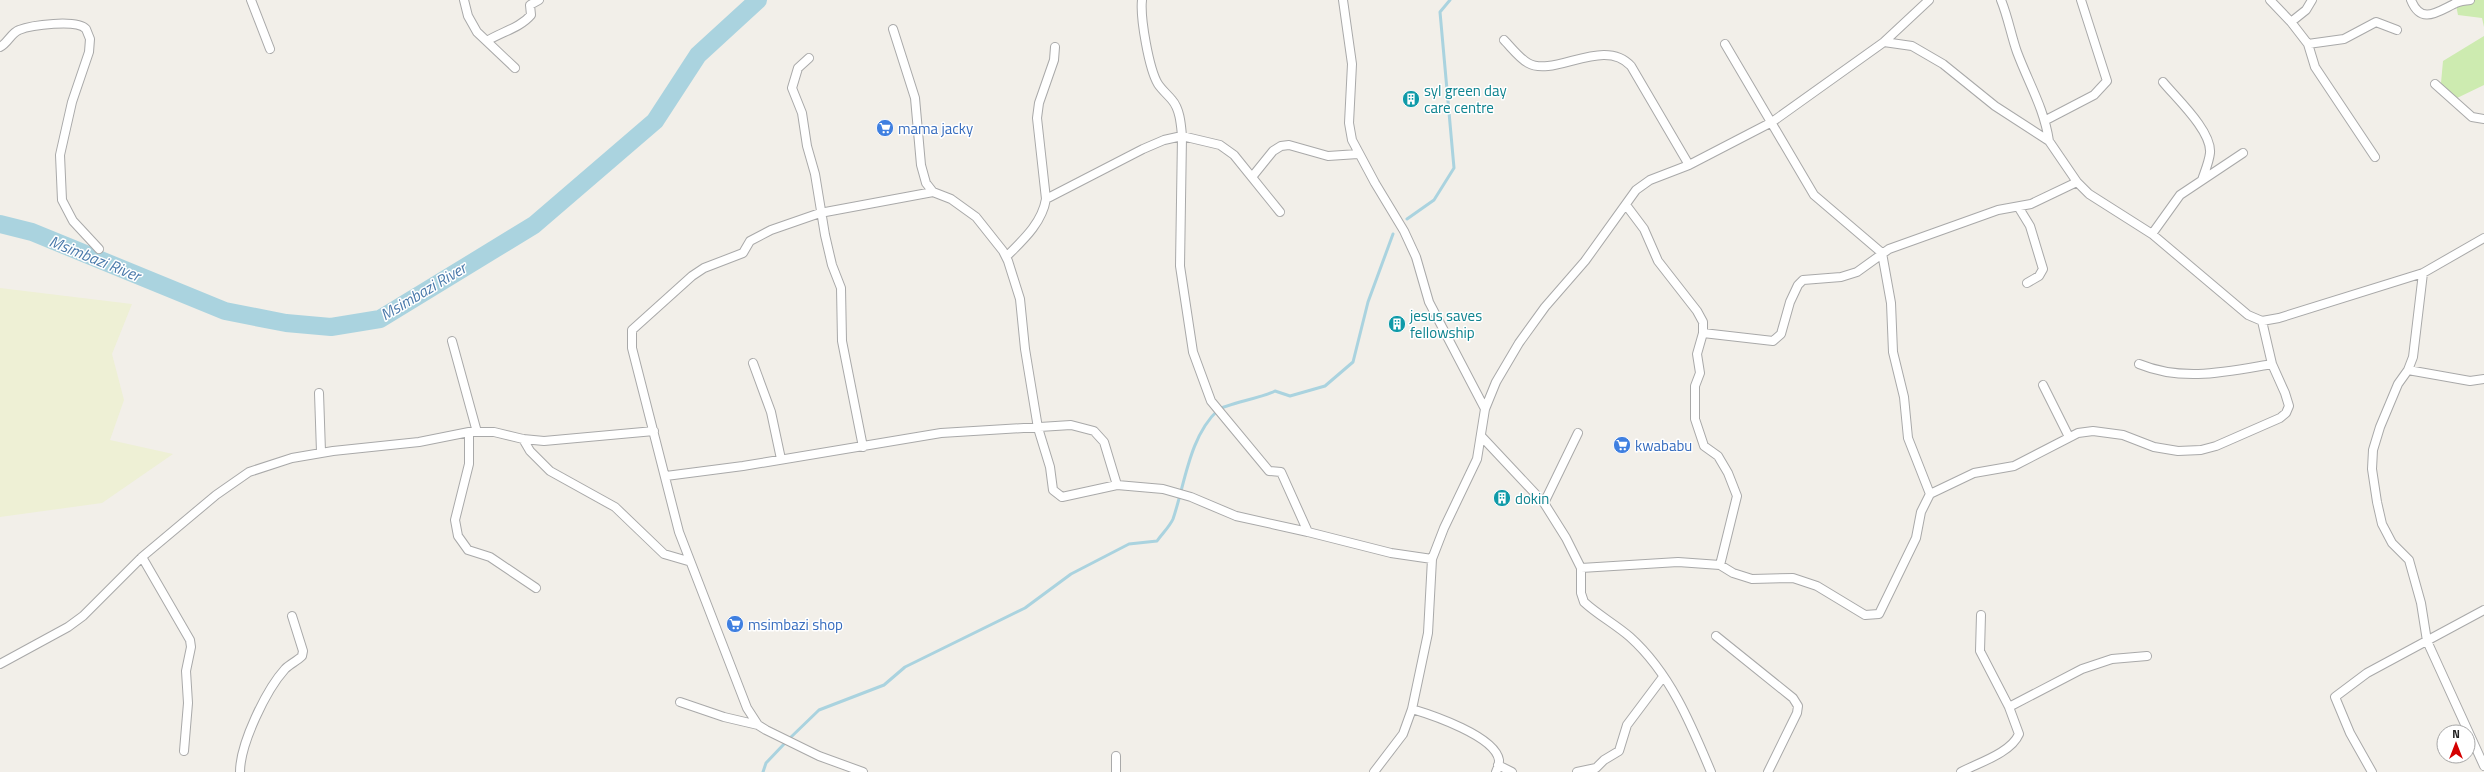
<svg xmlns="http://www.w3.org/2000/svg" width="2484" height="772" font-family="'Titillium Web',sans-serif">
<style>
.farmland{fill:#eef0d5}
.grass{fill:#cdebb0}
.lines{fill:none;stroke-linecap:round;stroke-linejoin:round}
.stream{stroke:#aad3df;stroke-width:3}
.river{stroke:#aad3df;stroke-width:18}
.minor-casing{stroke:#a9a9a9;stroke-width:10}
.minor{stroke:#fff;stroke-width:8}
.labels{text-anchor:middle;dominant-baseline:central;stroke-width:3;stroke-linejoin:round;paint-order:stroke}
.culture-label{font-size:15px;fill:#0d838f;stroke:#fff;text-anchor:start}
.shop-label{font-size:15px;fill:#366cbe;stroke:#fff;text-anchor:start}
.water-label{font-size:16px;font-style:italic;fill:#4a7aab;stroke:#fff}
</style>
<rect width="100%" height="100%" fill="#f2efe9"/>
<path class="farmland" d="M0,288l132,16 -20,50 12,46 -14,40 63,14 -71,49 -102,14z"/>
<path class="grass" d="M2455,0h29v27l-2,-9 -24,-3z
M2484,36v49l-29,14 -14,-16 2,-22z"/>
<g class="lines">
<path class="stream" d="M1407,219l27,-19 20,-32 -14,-156 10,-12
M790,738l29,-28 65,-25 21,-18 120,-59 46,-34 58,-30 28,-3c5,-7 13,-15 16,-22 12,-35 16,-82 45,-109 7,-6 44,-12 57,-19l15,5 35,-10 28,-24 15,-60 25,-68
M763,772l3,-9 19,-20"/>
<path class="river" d="M0,224l32,8 193,79 61,12 45,4 49,-8 154,-94 121,-104 43,-66 60,-55"/>
<defs>
<path id="minor" d="M251,0l19,49
M464,0l4,16 9,16 38,36
M1142,0c-2,18 7,69 16,84 4,6 10,11 14,16 8,9 9,25 10,36l-2,130 13,86 18,49 58,70 12,1 27,60
M1343,0l9,64 -3,59 3,17 23,43 29,48 12,26 13,45 56,107
M2001,0c7,17 10,35 16,52 12,32 27,56 32,89
M2270,0l21,22 17,22 7,23 60,90
M2411,0c10,25 26,12 43,4 5,-3 11,-3 16,-4
M2291,22l15,-12 6,-10
M893,29l22,69 6,67 5,18 7,9 18,7 25,18 27,34 5,10 12,38 5,50 13,79 12,39 3,23 9,7 55,-12 46,4 28,8 45,19 72,16 83,21 41,6
M1504,40c7,7 15,18 24,23 26,15 76,-27 103,3l58,99
M487,41c14,-9 33,-13 44,-26l-1,-10 9,-5
M1884,42l45,-42
M1725,44l89,151 68,58 9,50 2,49 11,45 4,41 22,56
M2308,44l36,-5 32,-17 21,8
M0,47c8,-4 11,-14 19,-17 12,-5 58,-11 67,-1l4,10 -1,13 -17,50 -12,53 2,45 11,21 26,28
M809,58l-11,10 -6,20 10,25 5,33 8,28 10,61 7,30 9,23 1,53 21,106
M2163,82c13,16 49,49 47,71 -1,9 -5,18 -8,27
M2435,84l37,33 12,2
M2046,120l48,-25 13,-14 -26,-81
M1252,177l21,-26 8,-5 8,-1 39,11 30,-2
M1046,199l97,-50 21,-9 18,-4 38,9 14,10 46,57
M1626,205l18,24 14,32 39,50 6,11v11l-6,21 3,19 -5,13v33l9,27 14,10 10,17 9,23 -17,69
M2019,208l11,18 13,43 -4,7 -12,7
M2152,234l28,-39 63,-42
M1007,256c16,-16 35,-33 39,-57l-9,-81 2,-15 15,-43 1,-13
M2423,273l-10,84 -5,13 -10,14 -18,43 -7,23 -1,19 5,33 5,22 10,19 17,17 12,43 6,38 57,125
M1703,333l70,8 8,-7 9,-32 8,-17 5,-5 38,-3 16,-5 32,-23 109,-39 33,-6 46,-22
M452,341l25,91
M753,363l18,49 10,47
M2139,364c44,18 86,8 133,0
M2408,370l62,11 14,-2
M2043,385l26,52
M319,393l2,59
M469,432v32l-14,56 3,16 10,14 22,7 46,31
M1482,437l62,66 22,35 15,30v25l3,9c14,13 31,22 46,35 40,36 61,87 81,135
M523,439l7,12 20,20 65,36 49,47 24,7
M666,476l77,-10 198,-33 130,-8 23,6 10,11 13,43
M1544,503l34,-70
M142,557l48,83 1,7 -5,24 2,32 -4,48
M1581,568l97,-6 42,3 13,8 19,6 41,-1 24,8 48,29 14,-1 37,-76 5,-26 9,-18 44,-21 40,-7 64,-33 15,-2 30,4 31,12 24,4 23,-1 15,-4 64,-28 6,-5 3,-7 -4,-13 -13,-29 -10,-43
M1716,636l77,62 5,8 -1,7 -29,59
M0,664l68,-37 15,-11 59,-59 74,-62 33,-23 43,-14 41,-7 86,-9 50,-10h25l29,7 21,2 110,-10
M680,702l44,15 34,8
M2009,707l73,-38 30,-10 35,-3
M1412,709c20,6 83,27 87,51 0,4 -1,8 -3,12
M1116,756v16
M1498,765l14,7
M240,772c0,-28 26,-82 45,-103 5,-5 12,-8 17,-13l1,-5 -11,-35
M863,772l-44,-16 -53,-26 -8,-5 -11,-17 -68,-176 -47,-184v-18l60,-54 12,-8 39,-15 7,-12 21,-11 49,-17 113,-21
M1374,772l29,-38 9,-25 16,-76 4,-74 12,-31 33,-69 8,-50 11,-27 23,-39 26,-36 40,-46 51,-71 14,-10 39,-15 83,-43 112,-80 28,4 31,18 52,42 54,35 28,41 12,12 63,40 96,81 14,6 17,-3 144,-45 61,-35
M1577,772l19,-4 8,-8 15,-9 8,-26 36,-48
M1961,772c17,-9 50,-19 58,-38l-10,-27 -29,-56 1,-36
M2372,772l-22,-39 -15,-36 32,-24 117,-63"/>
</defs>
<use href="#minor" class="minor-casing"/>
<use href="#minor" class="minor"/>
</g>
<defs>
<symbol id="building-disc" viewBox="-11 -11 22 22"><circle r="9.5" fill="#0f9aa8" stroke="#fff"/><path d="M-4-6H4V6H1V3H-1V6H-4ZM-2.5-4.3h1.7v1.8h-1.7ZM.8-4.3h1.7v1.8H.8ZM-2.5-1h1.7V.8h-1.7ZM.8-1h1.7V.8H.8Z" fill="#fff"/></symbol>
<symbol id="supermarket-disc" viewBox="-11 -11 22 22"><circle r="9.5" fill="#3f7fe0" stroke="#fff"/><path d="M-6-5.5h2.5l.6 2H6L4.5 2H-2.5L-4.4-4H-6ZM-1.5 3.2a1.3 1.3 0 1 0 .1 0ZM3 3.2a1.3 1.3 0 1 0 .1 0Z" fill="#fff"/></symbol>
</defs>
<g fill-rule="evenodd">
<use href="#building-disc" x="1401" y="89" width="20" height="20"/>
<use href="#supermarket-disc" x="875" y="118" width="20" height="20"/>
<use href="#building-disc" x="1387" y="314" width="20" height="20"/>
<use href="#supermarket-disc" x="1612" y="435" width="20" height="20"/>
<use href="#building-disc" x="1492" y="488" width="20" height="20"/>
<use href="#supermarket-disc" x="725" y="614" width="20" height="20"/>
</g>
<g class="labels">
<g class="culture-label">
<text x="1424" y="90">syl green day<tspan x="1424" dy="17">care centre</tspan></text>
<text x="1410" y="315">jesus saves<tspan x="1410" dy="17">fellowship</tspan></text>
<text x="1515" y="498">dokin</text>
</g>
<g class="shop-label">
<text x="898" y="128">mama jacky</text>
<text x="1635" y="445">kwababu</text>
<text x="748" y="624">msimbazi shop</text>
</g>
<g class="water-label">
<text transform="translate(95 258) rotate(22)">Msimbazi River</text>
<text transform="translate(423 291) rotate(-31)">Msimbazi River</text>
</g>
</g>
<g transform="translate(2456 744)"><circle r="19" fill="#ffffff" stroke="#a7a7a7"/>
<path d="M0-3L7 15L0 10L-7 15Z" fill="#d40000"/>
<text y="-6" font-size="11" font-weight="bold" text-anchor="middle" fill="#222222">N</text>
</g>
</svg>
